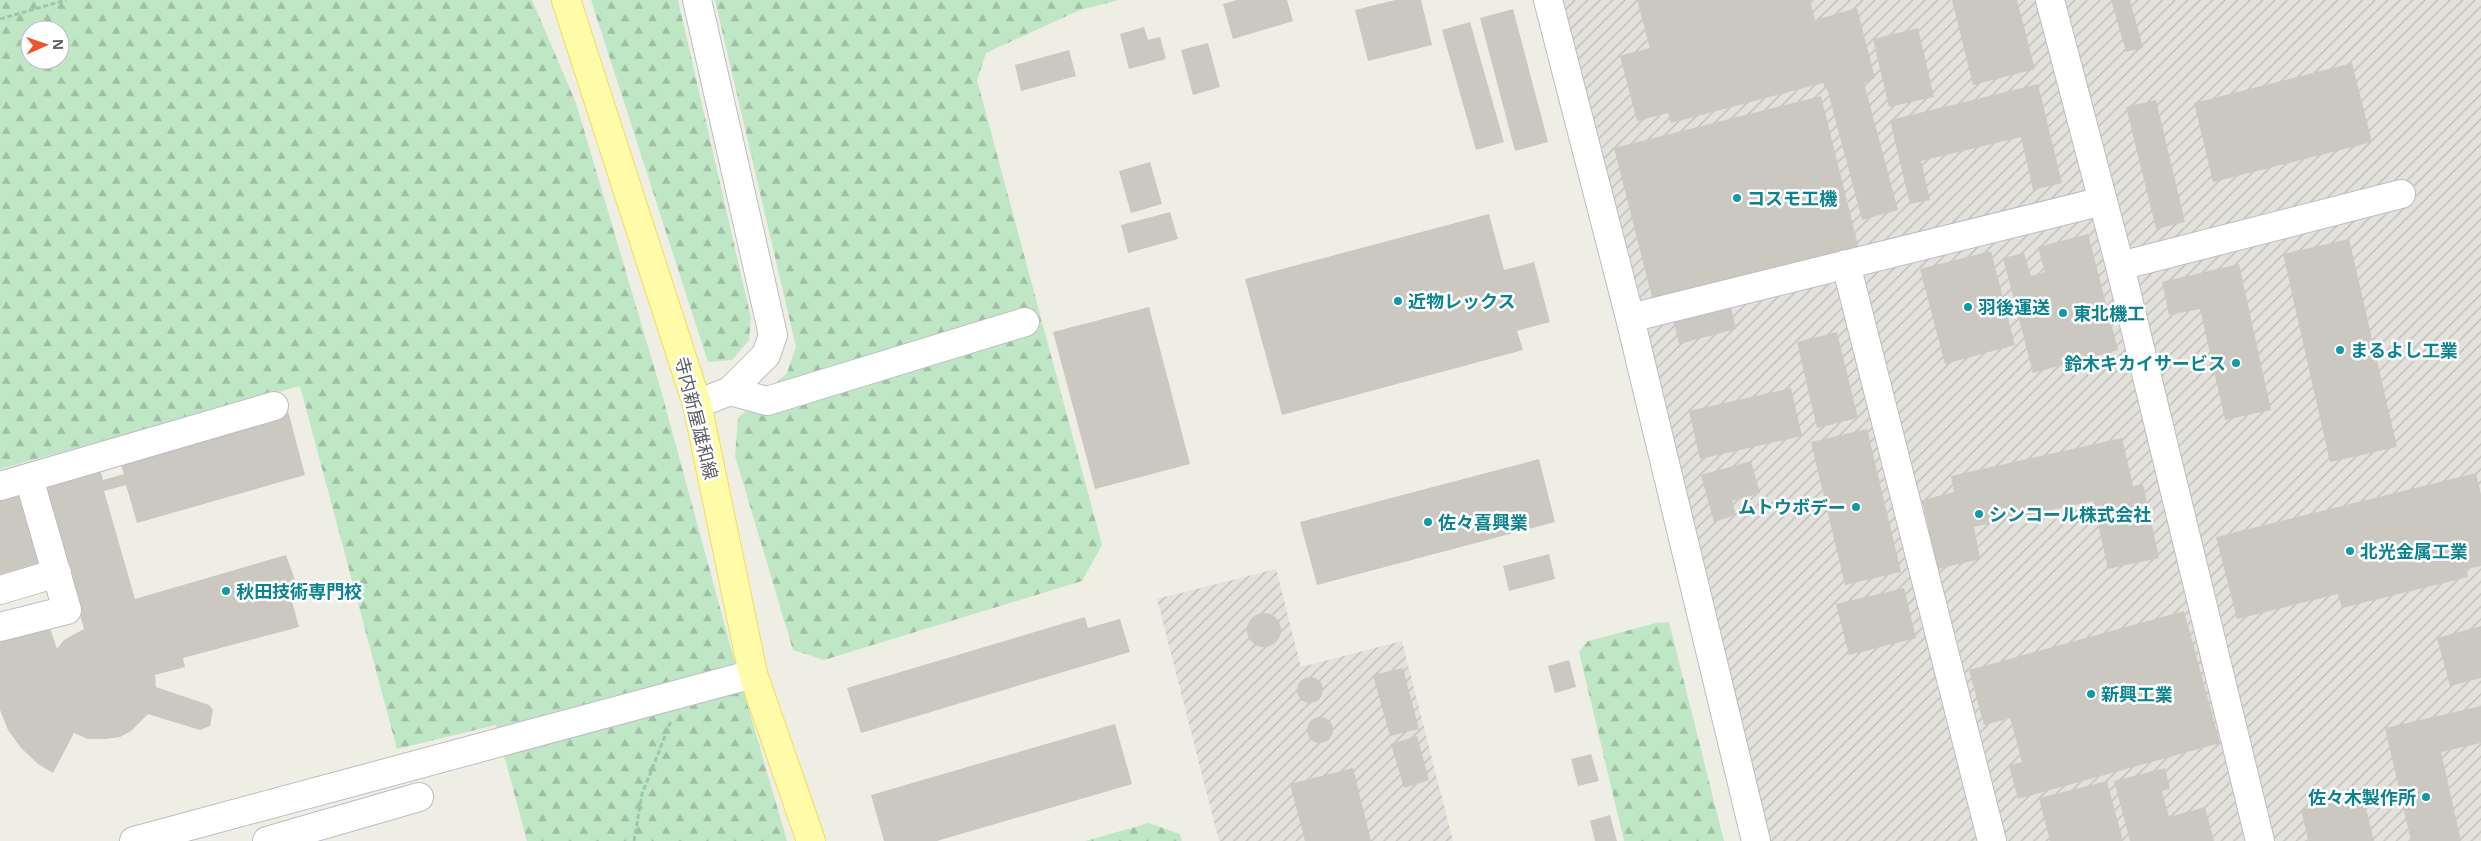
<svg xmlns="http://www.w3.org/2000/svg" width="2481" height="841" font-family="'Open Sans','Noto Sans JP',sans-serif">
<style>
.industrial{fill:url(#industrial-furrows)}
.forest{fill:url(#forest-firs);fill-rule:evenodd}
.building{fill:#cac8c1}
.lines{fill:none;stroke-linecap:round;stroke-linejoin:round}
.minor-casing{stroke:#bcbdc3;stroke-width:30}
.major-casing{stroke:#f4dc58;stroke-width:30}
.path{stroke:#99c8ac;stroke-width:3;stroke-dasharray:5 2.5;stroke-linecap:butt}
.minor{stroke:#fff;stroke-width:28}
.major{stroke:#fffca9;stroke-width:28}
.culture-dot{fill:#0f9aa8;stroke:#fff;stroke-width:2}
.labels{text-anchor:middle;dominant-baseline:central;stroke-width:5;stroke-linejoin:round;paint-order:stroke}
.culture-label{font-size:18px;font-weight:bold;fill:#0d838f;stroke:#fff;text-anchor:start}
.street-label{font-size:18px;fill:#5c5f65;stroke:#fff}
</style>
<defs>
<pattern id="industrial-furrows" width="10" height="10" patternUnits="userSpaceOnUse" patternTransform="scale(1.25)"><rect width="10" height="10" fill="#e3e1dc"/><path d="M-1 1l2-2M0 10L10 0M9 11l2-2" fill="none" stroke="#bbbab6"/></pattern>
<pattern id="forest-firs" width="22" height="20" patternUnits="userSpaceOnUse" patternTransform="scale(1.25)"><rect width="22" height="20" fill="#c0e7c5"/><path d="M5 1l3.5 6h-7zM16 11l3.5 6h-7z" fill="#9fbea4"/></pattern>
</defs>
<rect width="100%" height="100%" fill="#efeee4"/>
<path class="industrial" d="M1558,0h923v841h-718z
M1276,569l25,98 101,-26 51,200h-234l-62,-242z"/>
<path class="forest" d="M0,0h532l44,103 86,291 67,247 58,200h-260l-31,-116 -99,24 -97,-363 -300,83zM30,30h30v30h-30z
M591,0h87l73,318 -2,22 -17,20 -24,2z
M715,0h404l-39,10 -94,43 -9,27 125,465 -20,36 -258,79 -31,-10 -58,-194 3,-38 49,-45 9,-26z
M1669,622l55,219h-100l-45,-189 9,-11 68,-18z
M1149,823l31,11 2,7h-97z"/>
<path class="building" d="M1237,0h50l6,21 -60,18 -10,-35z
M1395,0h26l11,45 -64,16 -13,-51z
M1637,0h173l5,20 42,-12 18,70 -11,5 34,127 -36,10 -34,-128 -5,-9 -152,40 -3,-10 -31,8 -17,-65 30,-8z
M1952,0h65l18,69 -62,16z
M2111,0h19l13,48 -17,4z
M1513,9l35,133 -33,9 -35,-133z
M1470,22l34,120 -28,8 -34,-120z
M1144,27l4,13 12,-3 6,22 -37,10 -9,-35z
M1918,28l16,69 -45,10 -16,-68z
M1208,43l12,44 -27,8 -12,-45z
M1069,50l7,26 -55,15 -6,-26z
M2352,63l20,79 -159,40 -19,-79z
M2038,84l24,99 -29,7 -12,-53 -100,24 9,39 -20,4 -20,-84z
M1821,96l38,153 -206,52 -39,-153z
M2156,100l29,122 -29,7 -30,-122z
M1150,162l12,42 -31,9 -12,-42z
M1170,212l8,27 -50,14 -7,-28z
M1489,214l15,56 30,-8 16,60 -33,9 6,19 -241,65 -37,-136z
M2088,234l30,116 -85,23 -30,-115 21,-5 7,23 14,-4 -7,-25z
M2349,239l48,208 -67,15 -47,-208z
M1991,251l24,94 -70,19 -25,-95z
M2239,264l32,146 -46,10 -25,-111 -31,6 -7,-33z
M1730,304l6,25 -57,15 -6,-25z
M1149,307l41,157 -95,25 -42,-157z
M1837,332l21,86 -41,10 -20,-86z
M1791,388l11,48 -102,23 -11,-48z
M288,411l17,64 -168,48 -11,-38 -22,6 31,108 151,-44 9,25 -8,3 12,44 -116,31 2,9 -30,8 1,12 53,18 4,5 -3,16 -10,4 -52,-16 -17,17 -11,6 -14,2h-18l-14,-6 -21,40 -15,-9 -17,-16 -13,-18 -8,-20v-71l49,-14 8,24 7,-9 20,-11 -35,-121 -7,54 -42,12v-80l99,-28 4,14 21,-6 -5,-15z
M1867,429l34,143 -56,13 -34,-143z
M2122,438l11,48 10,-2 16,74 -51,11 -15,-68 -119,26 6,32 -42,10 -16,-69 32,-8 -3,-16z
M1539,459l16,63 -238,63 -17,-63z
M1751,461l9,32 -28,8 4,14 -22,7 -13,-47z
M2476,473l5,22v71l-15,3 2,8 -126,31 -4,-14 -101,25 -21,-82z
M1549,554l6,25 -46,12 -6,-25z
M1904,588l12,50 -67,17 -13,-51z
M2184,611l36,132 -202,56 -9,-34 13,-3 -12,-44 -26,7 -15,-55z
M1247 630a17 17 0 1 1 34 0a17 17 0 1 1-34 0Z
M1085,617l3,11 32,-9 10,33 -269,81 -14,-45z
M2481,626v52l-31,8 -13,-48z
M1569,660l7,27 -21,6 -7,-27z
M1403,668l16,61 -29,7 -17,-61z
M1297 690a13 13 0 1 1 26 0a13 13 0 1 1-26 0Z
M2481,706v37l-40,9 20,89h-50l-26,-113z
M1307 730a13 13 0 1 1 26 0a13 13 0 1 1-26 0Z
M1115,724l17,60 -195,57h-53l-13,-46z
M1417,736l12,44 -25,8 -13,-44z
M1591,754l8,27 -21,5 -7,-27z
M1353,768l18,73h-66l-15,-57z
M2165,768l5,21 -8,2 7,26 36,-10 9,34h-84l-16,-60z
M2107,781l16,60h-73l-11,-43z
M2363,795l11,46h-70l4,-2 -7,-29z
M1610,815l7,26h-22l-5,-20z"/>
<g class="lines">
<defs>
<path id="minor" d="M1548,0l82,318 126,523
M2050,0l70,266 140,575
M1846,264l146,577
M2120,266l281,-72
M1630,318l473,-117
M730,391l37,10 258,-79
M697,404l33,-13 36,-36 7,-20 -76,-335
M0,486l274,-80
M0,590l57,-17
M0,627l67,-17 -38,-132
M134,841l619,-167
M267,841l152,-44"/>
<path id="major" d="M566,0l131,404 56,270 58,167"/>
</defs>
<use href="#minor" class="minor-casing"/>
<use href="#major" class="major-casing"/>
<path class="path" d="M0,19l66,-19
M634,841l8,-47 29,-73"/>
<use href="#minor" class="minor"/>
<use href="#major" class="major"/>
</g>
<g class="culture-dot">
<circle cx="1737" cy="198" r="5"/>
<circle cx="1398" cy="301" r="5"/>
<circle cx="1968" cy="307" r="5"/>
<circle cx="2063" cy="313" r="5"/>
<circle cx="2340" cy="350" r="5"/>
<circle cx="2236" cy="363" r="5"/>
<circle cx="1856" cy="507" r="5"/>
<circle cx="1979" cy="514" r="5"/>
<circle cx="1428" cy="522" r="5"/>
<circle cx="2350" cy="551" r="5"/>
<circle cx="226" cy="591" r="5"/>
<circle cx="2091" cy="694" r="5"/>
<circle cx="2426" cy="797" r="5"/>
</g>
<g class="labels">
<g class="culture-label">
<text x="1747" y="198">コスモ工機</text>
<text x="1408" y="301">近物レックス</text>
<text x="1978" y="307">羽後運送</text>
<text x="2073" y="313">東北機工</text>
<text x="2350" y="350">まるよし工業</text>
<text x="2226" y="363" text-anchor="end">鈴木キカイサービス</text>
<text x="1846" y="507" text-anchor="end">ムトウボデー</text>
<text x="1989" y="514">シンコール株式会社</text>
<text x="1438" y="522">佐々喜興業</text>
<text x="2360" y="551">北光金属工業</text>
<text x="236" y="591">秋田技術専門校</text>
<text x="2101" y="694">新興工業</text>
<text x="2416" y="797" text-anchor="end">佐々木製作所</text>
</g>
<g class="street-label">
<text transform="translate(697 418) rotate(76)">寺内新屋雄和線</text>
</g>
</g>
<g transform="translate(45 45) rotate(88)"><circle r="24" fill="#ffffff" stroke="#bebfc1"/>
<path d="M0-4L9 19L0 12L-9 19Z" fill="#ed532c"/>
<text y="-8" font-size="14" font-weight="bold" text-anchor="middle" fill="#5c5f65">N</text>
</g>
</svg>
